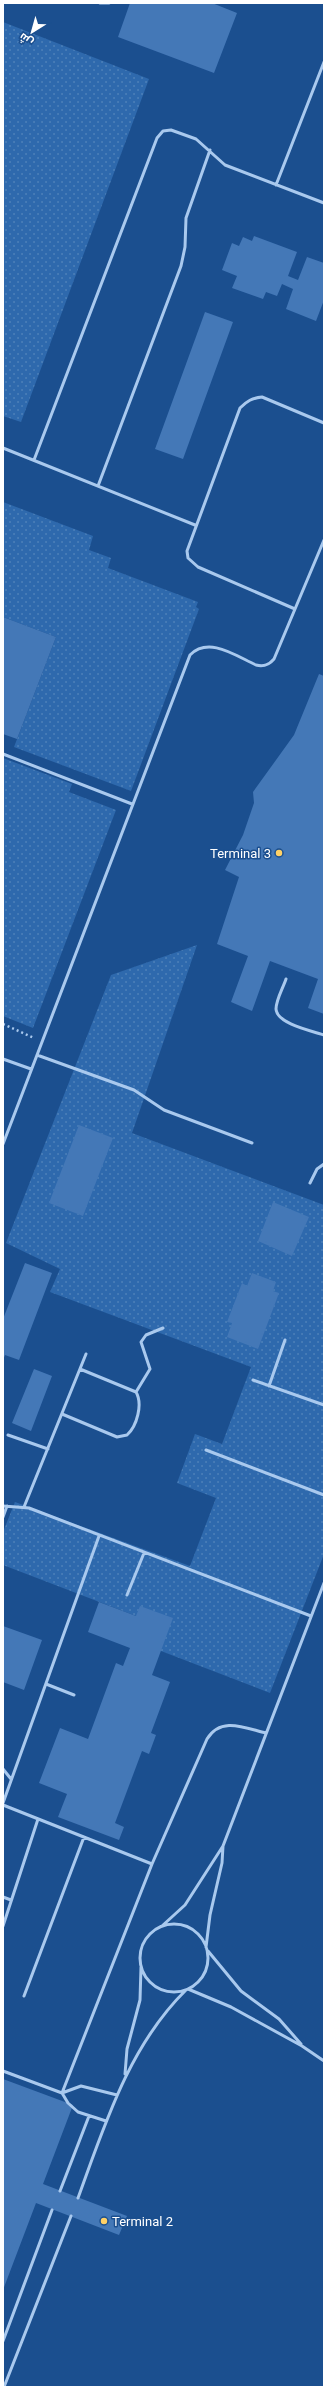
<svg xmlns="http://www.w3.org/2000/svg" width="327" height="2390" font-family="Roboto,Cairo,sans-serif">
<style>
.grass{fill:url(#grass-dots)}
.building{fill:#4478b7}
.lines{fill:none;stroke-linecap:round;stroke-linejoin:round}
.path{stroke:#a9c9ee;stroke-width:2.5;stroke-dasharray:2 3;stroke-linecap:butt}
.lane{stroke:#a9c9ee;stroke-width:3}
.poi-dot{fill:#ffd166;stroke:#1b4f8f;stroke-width:1.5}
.labels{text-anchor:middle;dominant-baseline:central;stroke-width:3;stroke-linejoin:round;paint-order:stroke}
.poi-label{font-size:13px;fill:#fff;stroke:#1b4f8f;text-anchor:end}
</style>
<defs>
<pattern id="grass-dots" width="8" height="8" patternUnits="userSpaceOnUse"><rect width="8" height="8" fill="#2e69ad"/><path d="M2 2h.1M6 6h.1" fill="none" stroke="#4d80b9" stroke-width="1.8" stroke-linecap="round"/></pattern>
</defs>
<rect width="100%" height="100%" fill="#1b4f8f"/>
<path class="grass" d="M3,22l146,57 -128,343 -18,-6z
M3,502l90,34 -4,14 22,8 -3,10 90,34 -2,5 3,2 -68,182 -117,-44 42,-110 -53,-20z
M3,758l69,26 -3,8 47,18 -83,218 -30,-12z
M197,945l-65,188 192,72v349l-54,139 -109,-42 -25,-35 -133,-51v-33l12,-30 175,64 26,-68 -39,-15 18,-49 27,10 29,-77 -201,-75 10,-23 -54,-26 105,-268z"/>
<path class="building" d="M130,3h82l25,10 -23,60 -96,-36z
M254,236l43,16 -9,24 10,4 9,-23 17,6v37l-8,21 -30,-12 7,-20 -11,-5 -5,12 -11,-4 -3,7 -31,-11 5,-12 -15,-6 10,-27 7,3 4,-9 9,4z
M205,312l28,10 -50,137 -28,-10z
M3,617l53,20 -39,102 -14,-5z
M319,674l5,2v338l-16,-6 10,-29 -48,-18 -18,50 -21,-9 17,-46 -31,-12 22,-67 -14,-7 18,-35 11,-32 -1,-11 41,-57z
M79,1125l34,13 -30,78 -34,-13z
M273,1202l36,15 -17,39 -34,-15z
M25,1263l27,10 -33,87 -14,-5 -2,5v-41z
M252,1273l24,9 -3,9 6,2 -21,56 -31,-12 5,-14 -5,-1 15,-39 5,3z
M34,1369l18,7 -21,55 -19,-8z
M99,1602l37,14 4,-10 33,12 -21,57 18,7 -19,51 5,2 -7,19 -7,-3 -27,72 9,4 -5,13 -61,-23 9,-23 -28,-11 21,-55 28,11 28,-76 7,3 7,-18 -42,-16z
M3,1626l39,14 -18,50 -21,-8z
M3,2079l70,26 -30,79 84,32 -8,19 -83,-32 -33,87z"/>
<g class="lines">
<path class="path" d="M3,1024l31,14"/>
<path class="lane" d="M100,3h9
M276,185l48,-123
M3,448l192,77
M34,460l123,-322 6,-7 8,-1 25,9 29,26 99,38
M98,486l83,-220 4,-19 1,-29 24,-68
M295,609l-97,-42 -10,-9 -1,-7 53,-143c7,-7 12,-10 22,-11l62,26
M3,754l129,50
M286,979c-3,9 -10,21 -10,30 1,15 36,22 48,26
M37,1055l97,35 30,20 88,33
M3,1059l28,10
M3,1144l187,-489c19,-19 46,1 66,10 8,2 13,0 18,-6l50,-119
M310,1183l7,-14 7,-5
M253,1380l71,25
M269,1386l16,-46
M136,1392l14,-23 -9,-27 5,-7 17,-7
M62,1414l55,23 10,-2c10,-9 16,-31 9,-43l-56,-23
M8,1435l40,14
M206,1450l118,45
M3,1506l26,2 282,108
M24,1507l62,-153
M3,1517l4,-11
M127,1595l17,-42
M46,1684l28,11
M3,1769l8,10
M3,1803l96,-267
M3,1805l149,59
M3,1897l8,3
M140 1958a34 34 0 1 1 68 0a34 34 0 1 1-68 0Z
M3,1926l35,-107
M162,1926l23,-21 38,-59 101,-263
M206,1947l4,-32 12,-52 1,-17
M208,1951l33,40 38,28 22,25
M188,1989l43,18 71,39 22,15
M24,1996l60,-159
M3,2071l59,22 6,10 10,9 28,9
M125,2074l2,-25 13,-49 1,-33
M62,2093l90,-229 55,-125c14,-23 38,-11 59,-6
M62,2093l19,-7 36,9
M60,2191l29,-75
M78,2198c27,-74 51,-152 108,-208
M3,2341l49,-131
M4,2387l67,-171"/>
</g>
<g class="poi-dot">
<circle cx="279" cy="853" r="4"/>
<circle cx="104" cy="2221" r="4"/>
</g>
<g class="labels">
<g class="poi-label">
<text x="271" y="853">Terminal 3</text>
<text x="112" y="2221" text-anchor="start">Terminal 2</text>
</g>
</g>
<rect width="327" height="2390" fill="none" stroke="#ffffff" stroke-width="8"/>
<g transform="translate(32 32) rotate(217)" stroke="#1b4f8f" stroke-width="3" paint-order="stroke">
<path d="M0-3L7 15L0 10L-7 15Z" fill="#ffffff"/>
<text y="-6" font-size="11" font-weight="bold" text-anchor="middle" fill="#ffffff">ش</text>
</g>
</svg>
